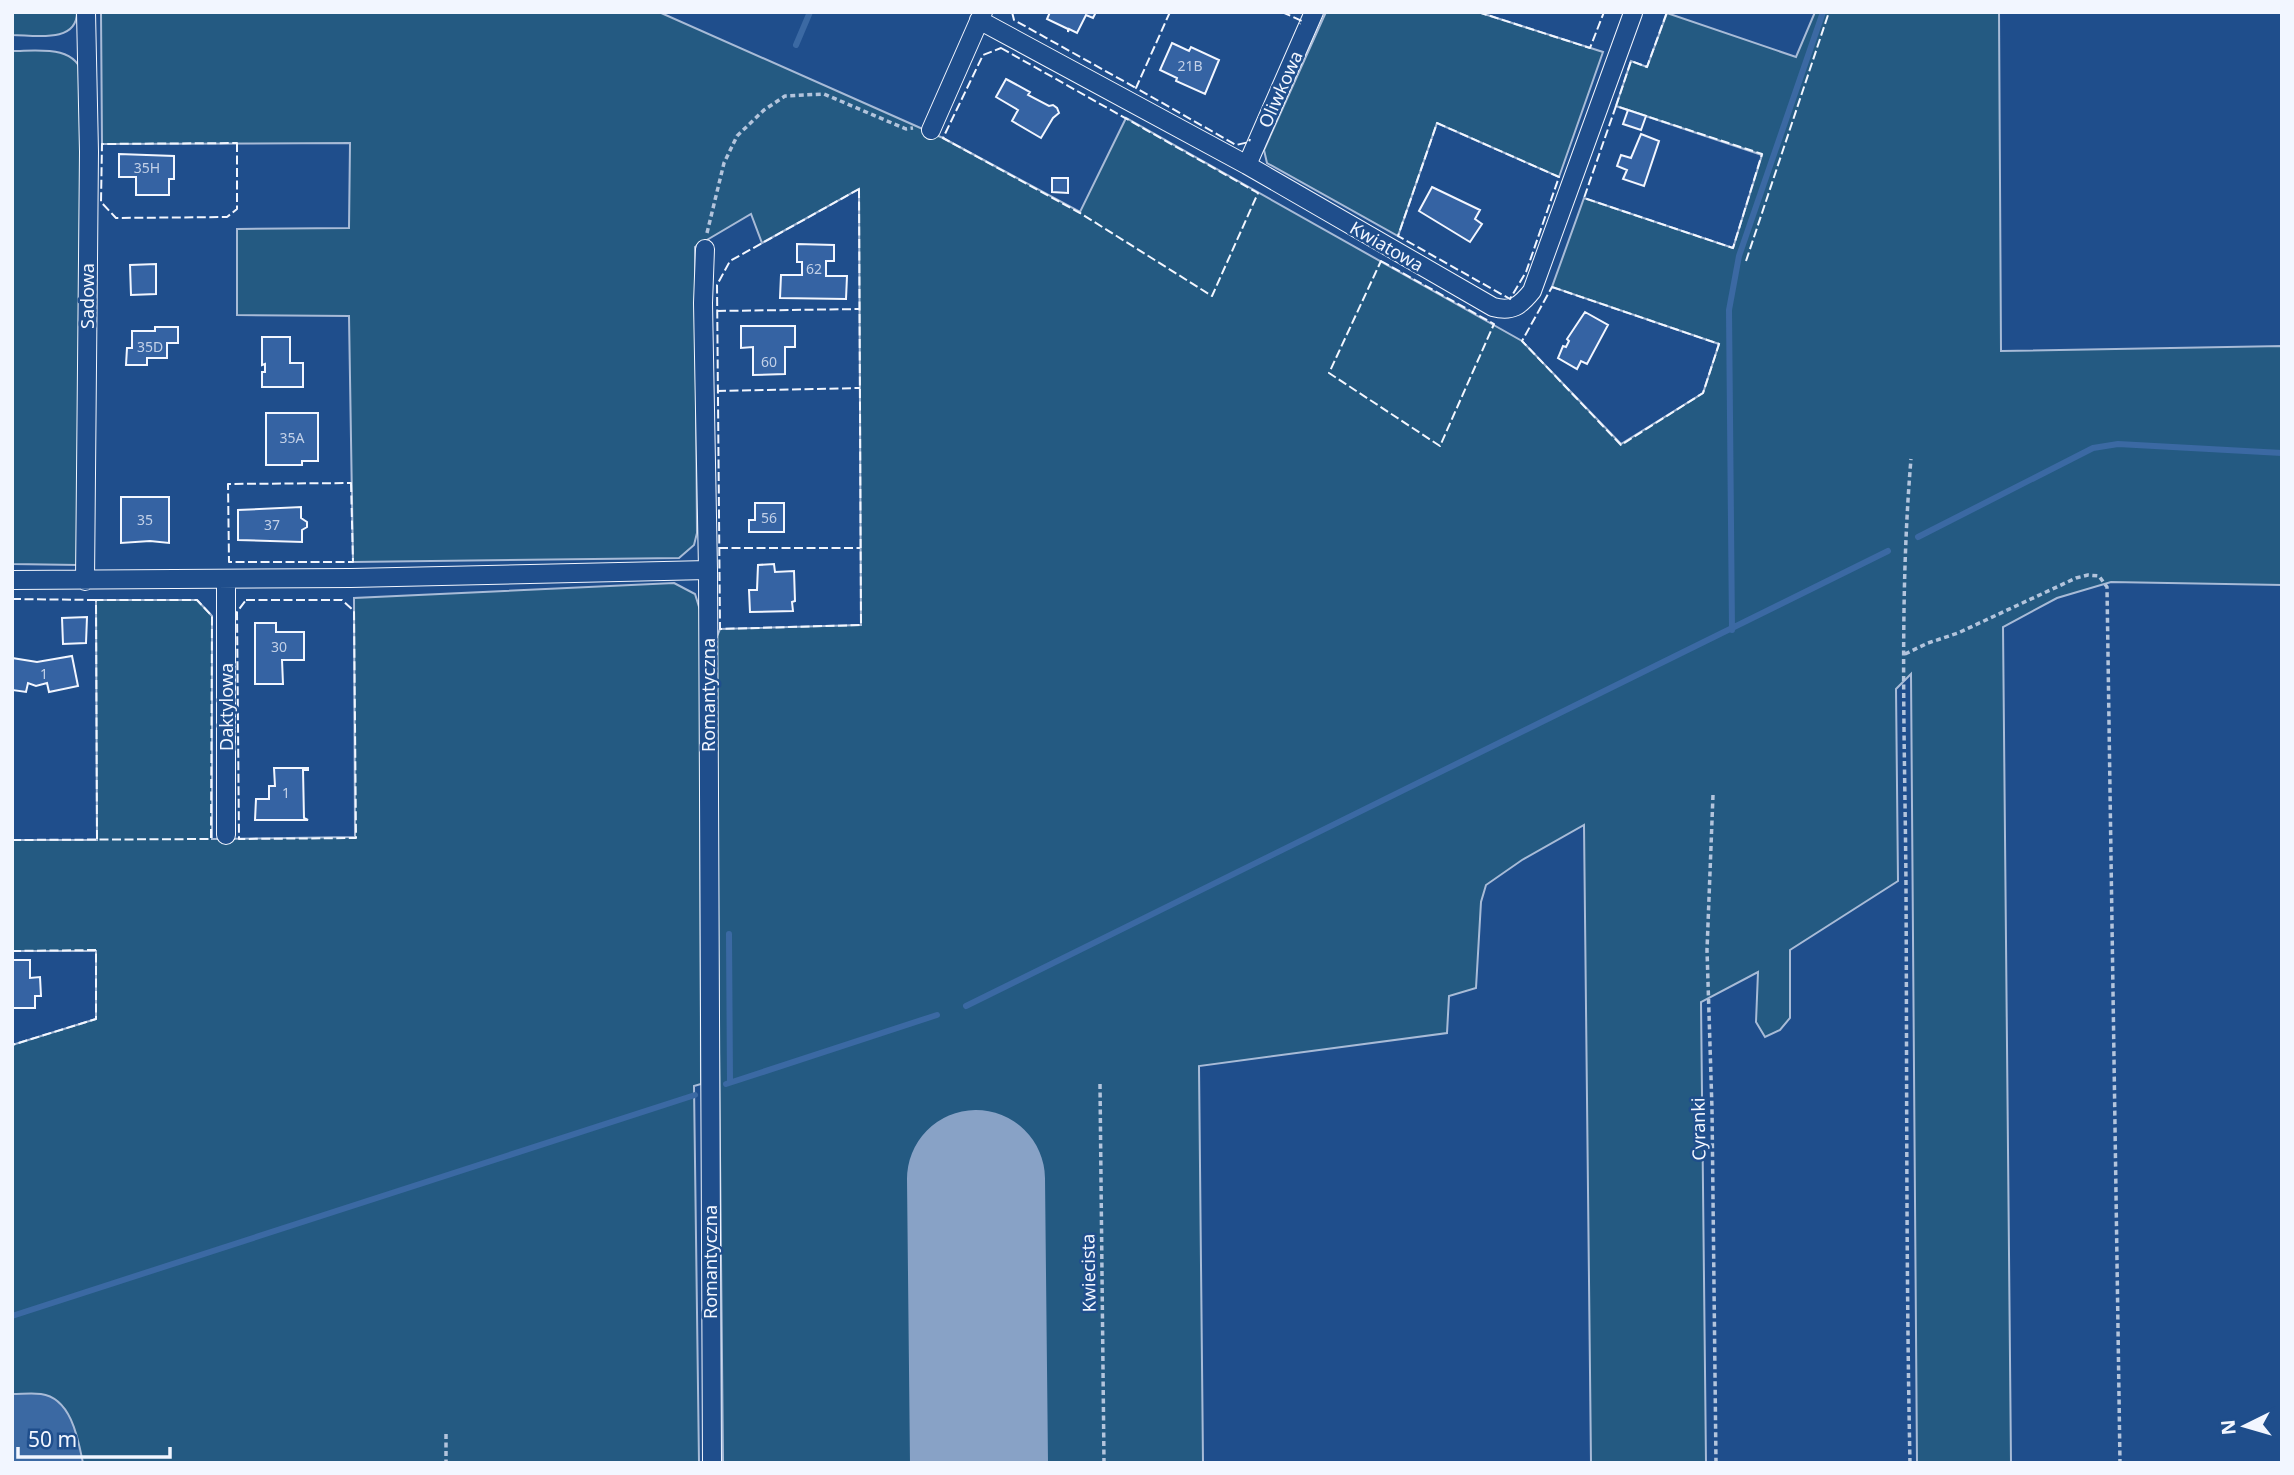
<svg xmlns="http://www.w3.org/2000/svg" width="2294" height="1475" font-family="'Noto Sans',sans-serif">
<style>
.green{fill:#245a82;stroke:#a8bbd7;stroke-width:2}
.water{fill:#3b69a3;stroke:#a8bbd7;stroke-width:2}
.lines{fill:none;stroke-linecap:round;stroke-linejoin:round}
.stream{stroke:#3b69a3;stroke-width:6}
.runway{stroke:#88a2c6;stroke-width:138}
.building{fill:#3563a3;stroke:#f2f6ff;stroke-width:2}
.street-casing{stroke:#f2f6ff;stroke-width:20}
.path{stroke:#b3c4dc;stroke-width:3.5;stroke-dasharray:5 3.5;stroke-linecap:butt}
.street{stroke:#1f4e8c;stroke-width:18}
.fence{stroke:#f2f6ff;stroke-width:2;stroke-dasharray:9 3.5;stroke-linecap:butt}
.labels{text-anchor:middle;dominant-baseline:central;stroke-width:5;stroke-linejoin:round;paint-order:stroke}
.number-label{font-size:14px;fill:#c3d1e8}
.street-label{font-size:18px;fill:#f2f6ff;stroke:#1f4e8c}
</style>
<rect width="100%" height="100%" fill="#1f4e8c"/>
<path class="green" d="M12,12h65c0,32 -43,23 -65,23z
M101,12h558l284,126 137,74 46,-94 396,223 99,103 82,-51 16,-49 -167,-57 32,-89 149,50 29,-93 -146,-49 15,-45 16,6 20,-54 129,44 19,-45h184l2,339 281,-5v239l-171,-3 -54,16 -54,29 8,836h-94l-6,-789 -15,15 2,192 -108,69v68l-10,12 -15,7 -9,-15 2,-50 -57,30 5,461h-115l-7,-638 -62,35 -36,25 -5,17 -5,86 -27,8 -2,37 -248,33 4,397h-480l-8,-822 5,-12 141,-4 -2,-436 -97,54 -11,-29 -56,33 2,286 -3,12 -15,13 -326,4 -4,-246 -112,-1v-86l112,-1 1,-85 -248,1z
M1326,12h152l125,40 -44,125 -122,-54 -39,113 -131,-73 -3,-13z
M12,51c25,0 64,-7 71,25l-5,489 -66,-1z
M674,583l21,11 5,16 1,474 -7,2 5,377h-687v-418l84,-26v-68h-84v-111h85l-1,-240h101l15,16v223l143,-2 -1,-239z"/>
<path class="water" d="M12,1394c10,0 20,-1 29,0 30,4 37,44 42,69h-71z"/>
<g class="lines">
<path class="stream" d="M796,45l14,-33
M1918,537l175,-89 25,-4 164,9
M1732,630l-3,-320 10,-54 84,-244
M729,934l1,147
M966,1006l922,-455
M726,1084l211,-69
M12,1316l683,-221"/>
<path class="runway" d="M976,1179l3,284"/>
</g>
<path class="building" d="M1050,12h46l-3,6 -7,-3 -9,18 -8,-4 -1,3v-3l-21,-10z
M1172,43l17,8 2,-4 28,13 -14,34 -29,-13 1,-3 -17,-8z
M1006,79l24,13 -2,3 21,11 4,-1 4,3 2,5 -6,5 -12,20 -29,-17 6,-11 -22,-13z
M1628,110l18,6 -5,14 -18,-6z
M1641,134l18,7 -15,45 -21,-7 4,-9 -10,-4 4,-11 10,3z
M119,154l55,2v23h-5v16h-33v-18h-17z
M1052,178h16v15l-16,-1z
M1432,187l48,23 -5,9 7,5 -12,18 -51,-31z
M797,244l37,1v16h-8v15h21l-1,23 -66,-1 1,-23h21v-13h-5z
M156,264v30l-25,1 -1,-30z
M1585,312l23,13 -21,39 -6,-3 -4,8 -19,-11 5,-12 3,1 3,-6 -2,-2z
M741,326h54v21h-10v27l-32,1v-28l-12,1z
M155,327h23v16h-11v15h-20v7h-21l1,-17h5v-17h23z
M262,337h28v26h13v24h-41v-15h3v-8l-3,1z
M266,413h52v48h-16v4h-36z
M121,497h48v46l-19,-2 -29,2z
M755,503h29v29h-35v-12h6z
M301,507v11l6,4v5l-5,3v12l-64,-2v-30z
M774,564l1,8 19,-1 1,30 -3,1 1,9 -43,1 -1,-22h8l1,-25z
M87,617l-1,26 -23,1 -1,-26z
M255,623h21v9h28v28h-22l1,24h-28z
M72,656l6,30 -29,6 -2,-9 -11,3 -8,-3 -2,9 -14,-2v-32l25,4z
M274,768h34v2h-5l1,48 4,2h-53l1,-21h13v-13h6z
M12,960h18v18l10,-1 1,19h-6v12h-23z"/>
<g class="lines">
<defs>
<path id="street" d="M979,20l268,145 246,142c19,5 27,-1 39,-16l101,-278
M931,130l52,-118
M1247,165l67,-153
M705,249l-2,54 5,267 4,893
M226,579v256
M12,580l339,-2 357,-8
M85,581l4,-429 -3,-140"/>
</defs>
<use href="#street" class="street-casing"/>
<path class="path" d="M707,233l17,-70 13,-27 27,-26 21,-14 39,-2 82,35 7,-1
M1905,654l23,-11 30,-10 118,-55 12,-3 11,1 8,11 13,876
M1713,795l-6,155 5,159 4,354
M1100,1084l4,379
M446,1434v29
M1910,1463c-4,-192 -3,-384 -4,-576 -1,-143 -7,-286 5,-428"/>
<use href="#street" class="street"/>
<path class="fence" d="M1012,12l2,8 122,68
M1170,12l-34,76 100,57 13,-3 1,-3
M1282,12l20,9 -2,3
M1478,12l112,36 14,-36
M1001,48l257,145 -46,103 -132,-83 -137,-75 40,-83z
M1616,106l15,-45 16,6 20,-55
M1628,110l-12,-4 -32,92 149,50 29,-94 -116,-38
M1437,123l122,54 -33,95 -16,27 -112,-63z
M237,143v66l-10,8 -111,1 -15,-16 1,-58z
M859,189l2,436 -141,4 -3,-344 13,-24z
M1381,261l113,63 -54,122 -111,-73z
M1746,261l83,-249
M1552,287l167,57 -16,49 -82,52 -99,-104z
M717,311l143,-2
M717,391l143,-3
M351,483l2,79h-124l-1,-78z
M719,548h141
M12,599l84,1
M246,600h96l12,11 2,227 -117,1 -2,-227z
M12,840l199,-1 1,-223 -15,-16h-101l1,241
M12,951l84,-1v69l-84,26"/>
</g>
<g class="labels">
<g class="number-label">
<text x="1190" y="65">21B</text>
<text x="147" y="167">35H</text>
<text x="814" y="268">62</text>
<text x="150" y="346">35D</text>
<text x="769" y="361">60</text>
<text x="292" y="437">35A</text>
<text x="769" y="517">56</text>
<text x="145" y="519">35</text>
<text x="272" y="524">37</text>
<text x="279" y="646">30</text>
<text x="44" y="673">1</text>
<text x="286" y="792">1</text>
</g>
<g class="street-label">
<text transform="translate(1280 89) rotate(-66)">Oliwkowa</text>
<text transform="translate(1387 246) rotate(30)">Kwiatowa</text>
<text transform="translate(87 296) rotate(-90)">Sadowa</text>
<text transform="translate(708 695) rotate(-90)">Romantyczna</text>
<text transform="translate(226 707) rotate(-90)">Daktylowa</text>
<text transform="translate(1698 1129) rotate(-91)">Cyranki</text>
<text transform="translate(710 1262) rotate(-90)">Romantyczna</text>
<text transform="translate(1088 1273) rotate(-91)">Kwiecista</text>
</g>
</g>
<rect width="2294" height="1475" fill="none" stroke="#f2f6ff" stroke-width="28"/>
<g transform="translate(2245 1426) rotate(265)" stroke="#1f4e8c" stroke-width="5" paint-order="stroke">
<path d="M0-5L12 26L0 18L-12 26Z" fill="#f2f6ff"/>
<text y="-10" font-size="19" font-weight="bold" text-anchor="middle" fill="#f2f6ff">N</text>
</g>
<path d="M18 1447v10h152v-10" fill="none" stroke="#f2f6ff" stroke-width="3.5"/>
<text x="28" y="1447" font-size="21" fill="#f2f6ff" stroke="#1f4e8c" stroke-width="5" paint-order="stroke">50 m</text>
</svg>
